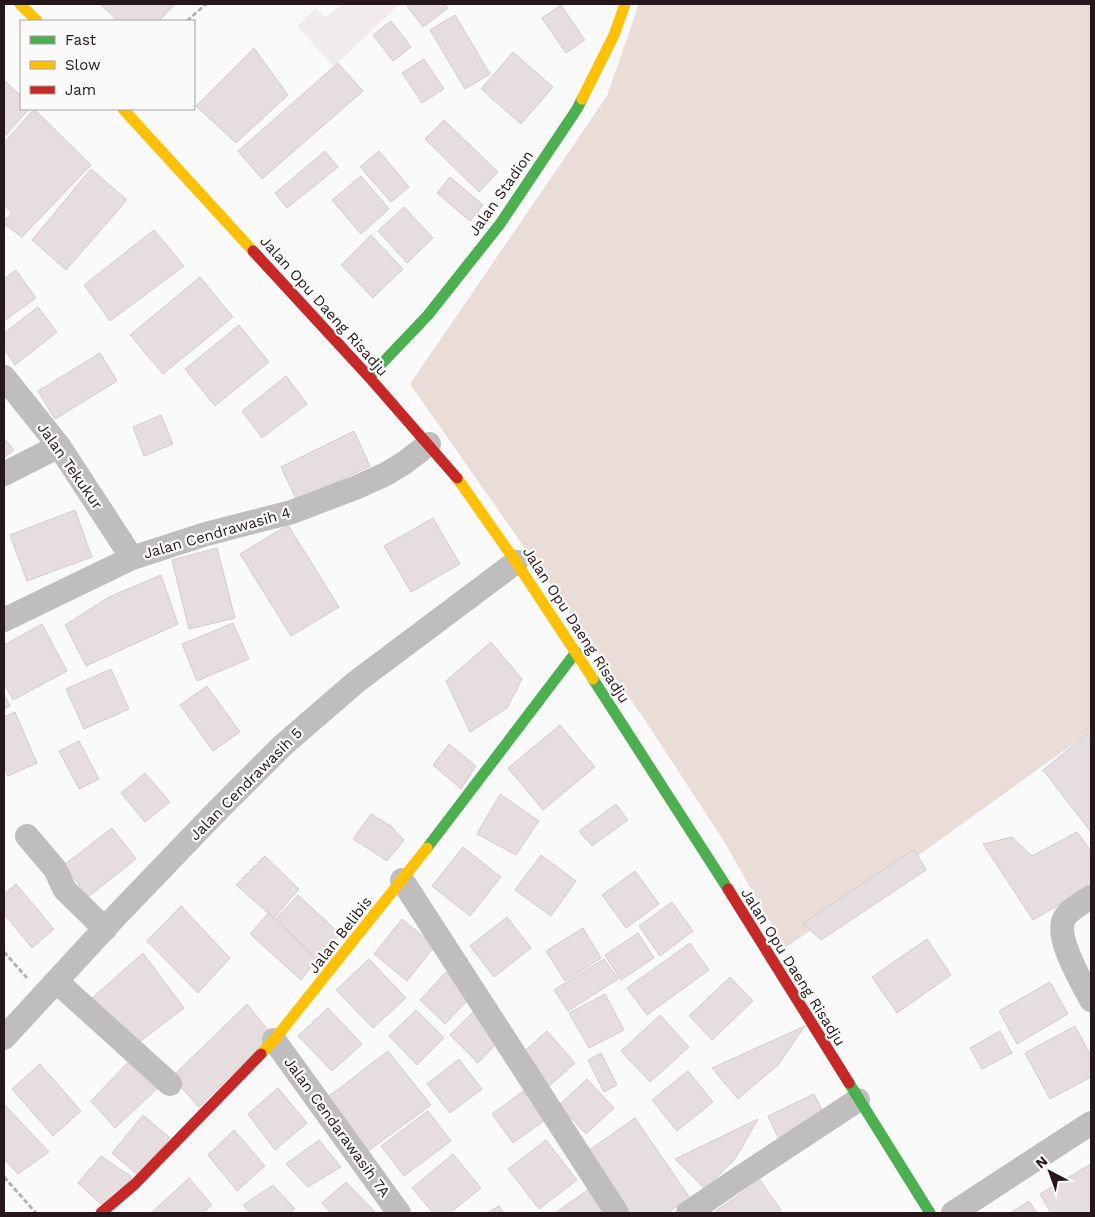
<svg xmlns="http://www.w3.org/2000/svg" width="1095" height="1217" font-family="'Work Sans',sans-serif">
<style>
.built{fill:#f1ebed}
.green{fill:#eadcd6}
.building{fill:#e6dede;stroke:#d4cccc}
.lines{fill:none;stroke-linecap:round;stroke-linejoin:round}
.path{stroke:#b6b3b4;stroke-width:3;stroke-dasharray:5 2.5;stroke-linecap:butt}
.street{stroke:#bfbdbe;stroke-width:24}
.fast{stroke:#4caf50;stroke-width:11}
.slow{stroke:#ffc107;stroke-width:11}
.jam{stroke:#c62828;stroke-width:11}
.labels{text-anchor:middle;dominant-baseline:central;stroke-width:4.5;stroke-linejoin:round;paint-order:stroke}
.street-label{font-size:15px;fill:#25171a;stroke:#fafafa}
</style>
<rect width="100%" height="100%" fill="#fafafa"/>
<path class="built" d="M342,4h57l-65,63 -37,-41 18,-18 10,10z"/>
<path class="green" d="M639,4h452v733l-4,-3 -182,131 -120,83 -60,-105 -80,-123 -235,-336 197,-288z"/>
<path class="building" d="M100,4h75l-16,17h-41z
M411,4h33l4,4 -25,19 -16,-21z
M561,5l24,35 -19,13 -24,-35z
M455,15l35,59 -25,15 -35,-59z
M391,21l20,26 -18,14 -20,-26z
M254,48l34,47 -52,48 -40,-37z
M513,52l40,35 -32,37 -40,-35z
M424,59l20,30 -22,14 -20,-30z
M338,63l25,28 -101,88 -24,-28z
M4,80l17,16v13h8l-25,28z
M34,109l57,56 -69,72 -18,-13v-3l8,-8 -8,-8v-62z
M444,120l54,52 -19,20 -54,-53z
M325,151l13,16 -51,41 -12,-15z
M379,151l30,36 -18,15 -31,-35z
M91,169l36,31 -61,70 -34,-30z
M361,176l28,33 -28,25 -29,-34z
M450,177l33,28 -13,16 -33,-28z
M404,207l29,31 -26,25 -29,-32z
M154,230l30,36 -74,55 -26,-36z
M371,235l32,34 -30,29 -32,-33z
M16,270l20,28 -32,23v-42z
M200,277l33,40 -70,57 -33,-39z
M38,307l19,25 -42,33 -11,-16v-16z
M239,325l30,37 -54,44 -30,-37z
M100,353l17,28 -62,38 -17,-28z
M286,376l21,28 -45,34 -20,-27z
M161,415l12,29 -29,12 -11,-29z
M354,431l16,35 -73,35 -16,-34z
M4,439l10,11 -10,8z
M75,510l17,47 -65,24 -17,-46z
M433,518l27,46 -49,28 -27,-46z
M288,525l51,82 -48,29 -51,-82z
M217,548l18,70 -46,11 -17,-69z
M161,575l17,49 -92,42 -21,-41 44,-28z
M233,623l16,36 -52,22 -15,-37z
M42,624l25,47 -54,29 -9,-17v-38z
M491,642l31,37 -15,29 -37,24 -24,-51z
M111,669l18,40 -45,20 -18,-40z
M207,686l33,46 -27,19 -33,-46z
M4,694l6,12 -6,3z
M15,712l22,51 -29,13 -4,-10v-49z
M560,725l35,42 -52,43 -35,-42z
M1087,734l4,5v93l-48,-62z
M79,741l20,38 -20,10 -20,-38z
M449,744l27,22 -15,23 -28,-24z
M145,773l25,29 -25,20 -24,-29z
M500,794l39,27 -23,34 -39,-21z
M616,804l12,16 -36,26 -13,-15z
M371,814l20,12 13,14 -17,21 -34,-22z
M112,828l24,31 -48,38 -24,-32z
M1077,832l14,19v35l-58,34 -50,-76 29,-7 20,19z
M463,847l38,30 -31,39 -38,-30z
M914,849l12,21 -105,70 -18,-17z
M541,855l35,26 -25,35 -36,-26z
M265,856l34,33 -25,29 -38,-33z
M635,871l24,33 -33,24 -24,-33z
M16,884l38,45 -22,19 -28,-34v-20z
M298,895l42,39 -23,26 -41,-41z
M672,902l21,29 -33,25 -21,-30z
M181,906l49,52 -32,35 -51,-52z
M268,913l49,47 -16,20 -51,-46z
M507,917l24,31 -37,29 -24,-31z
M402,919l33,27 -28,35 -33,-27z
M583,928l18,30 -36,23 -19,-30z
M638,933l16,25 -33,22 -16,-25z
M927,939l24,36 -54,38 -25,-36z
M690,943l19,27 -62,45 -20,-27z
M143,953l41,55 -51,39 -42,-48z
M369,959l37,39 -33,30 -37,-38z
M604,959l14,20 -50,32 -14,-21z
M446,972l25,25 -26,27 -25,-24z
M730,977l23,24 -41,39 -23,-24z
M1050,982l18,32 -51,30 -18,-33z
M605,994l19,36 -35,18 -20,-35z
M247,1004l25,31 -73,72 -27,-30z
M328,1008l34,36 -30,27 -34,-35z
M416,1010l28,28 -27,27 -28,-29z
M473,1012l28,27 -23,24 -28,-28z
M660,1015l29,32 -39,35 -29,-31z
M805,1026l-27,39 -40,34 -26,-31z
M1075,1026l16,30v21l-41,22 -25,-46z
M547,1031l28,32 -28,25 -28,-32z
M1000,1031l12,22 -30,16 -12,-21z
M388,1051l43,54 -63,46 -40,-54z
M601,1053l16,32 -13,7 -16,-32z
M133,1057l30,26 -48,45 -24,-27z
M459,1059l23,30 -32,24 -23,-29z
M40,1064l41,47 -28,25 -41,-47z
M688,1071l25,31 -36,29 -25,-31z
M587,1079l27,29 -28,26 -27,-29z
M278,1088l29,35 -32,27 -27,-36z
M526,1089l22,29 -35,25 -21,-29z
M814,1094l12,24 -46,23 -12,-25z
M4,1104l45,48 -31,22 -14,-15z
M428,1111l23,30 -47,35 -23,-30z
M143,1115l27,23 -32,37 -26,-22z
M635,1118l55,80 -23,15h-45l-40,-58z
M758,1119l-23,40 -30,30 -30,-30z
M234,1130l31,36 -28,25 -29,-36z
M319,1140l22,27 -33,20 -22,-23z
M546,1140l31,40 -38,29 -31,-40z
M453,1154l28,34 -31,25h-17l-21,-25z
M101,1156l31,21 -28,30 -26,-24z
M1091,1164v49h-40l-11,-19z
M189,1178l23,27 -9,8h-52z
M760,1180l21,30 -4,3h-64z
M346,1182l29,30 -1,1h-43l-9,-10z
M273,1185l22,24 -6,4h-39l-7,-8z
M592,1187l18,26h-55z
M1029,1201l8,12h-27z
M499,1206l5,7h-17z"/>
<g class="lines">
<path class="path" d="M187,21l19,-17
M4,952l23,26
M4,1177l32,36"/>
<path class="street" d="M4,377l55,69 73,112
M4,474l55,-28
M4,620l128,-62 74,-24 86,-22 63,-24 31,-14 18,-11 25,-19
M27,836l28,33 10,21 40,39
M402,880l215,333
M1091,897c-9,6 -22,12 -27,22 -9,20 18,63 27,81
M57,982l113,102
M4,1038l114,-124 100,-104 64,-64 74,-64 160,-120
M274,1040l125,173
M688,1213l44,-30 126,-83
M953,1213l138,-90"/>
<path class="fast" d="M369,377l59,-62 72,-91 77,-115 5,-10
M593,679l135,210
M427,848l149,-196
M849,1083l81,130"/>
<path class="slow" d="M20,4l17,17
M582,99l32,-64 11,-31
M123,109l130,142
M457,478l59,84 77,117
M261,1054l13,-14 153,-192"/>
<path class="jam" d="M253,251l116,126 88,101
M728,889l121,194
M101,1213l34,-29 126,-130"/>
</g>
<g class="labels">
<g class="street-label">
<text transform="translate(501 193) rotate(-55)">Jalan Stadion</text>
<text transform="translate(324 306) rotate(48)">Jalan Opu Daeng Risadju</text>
<text transform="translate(70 466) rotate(55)">Jalan Tekukur</text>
<text transform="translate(217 533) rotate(-16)">Jalan Cendrawasih 4</text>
<text transform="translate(576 625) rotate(57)">Jalan Opu Daeng Risadju</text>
<text transform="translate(246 784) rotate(-45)">Jalan Cendrawasih 5</text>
<text transform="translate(340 935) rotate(-52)">Jalan Belibis</text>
<text transform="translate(793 967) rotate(58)">Jalan Opu Daeng Risadju</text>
<text transform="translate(337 1127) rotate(54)">Jalan Cendarawasih 7A</text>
</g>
</g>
<rect width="1095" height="1217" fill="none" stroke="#25171a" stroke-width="10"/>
<rect x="20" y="20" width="175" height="90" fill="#fafafa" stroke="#a59fa0"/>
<rect x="30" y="36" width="25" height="8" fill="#4caf50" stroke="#a59fa0"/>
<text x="65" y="45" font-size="15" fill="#25171a">Fast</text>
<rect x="30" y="61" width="25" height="8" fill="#ffc107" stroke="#a59fa0"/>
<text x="65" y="70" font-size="15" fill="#25171a">Slow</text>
<rect x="30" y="86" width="25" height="8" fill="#c62828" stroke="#a59fa0"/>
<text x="65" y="95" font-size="15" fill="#25171a">Jam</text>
<g transform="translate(1050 1172) rotate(319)" stroke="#fafafa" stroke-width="4" paint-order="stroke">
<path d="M0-4L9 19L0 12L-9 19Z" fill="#25171a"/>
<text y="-8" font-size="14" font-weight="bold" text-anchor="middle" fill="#25171a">N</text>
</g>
</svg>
